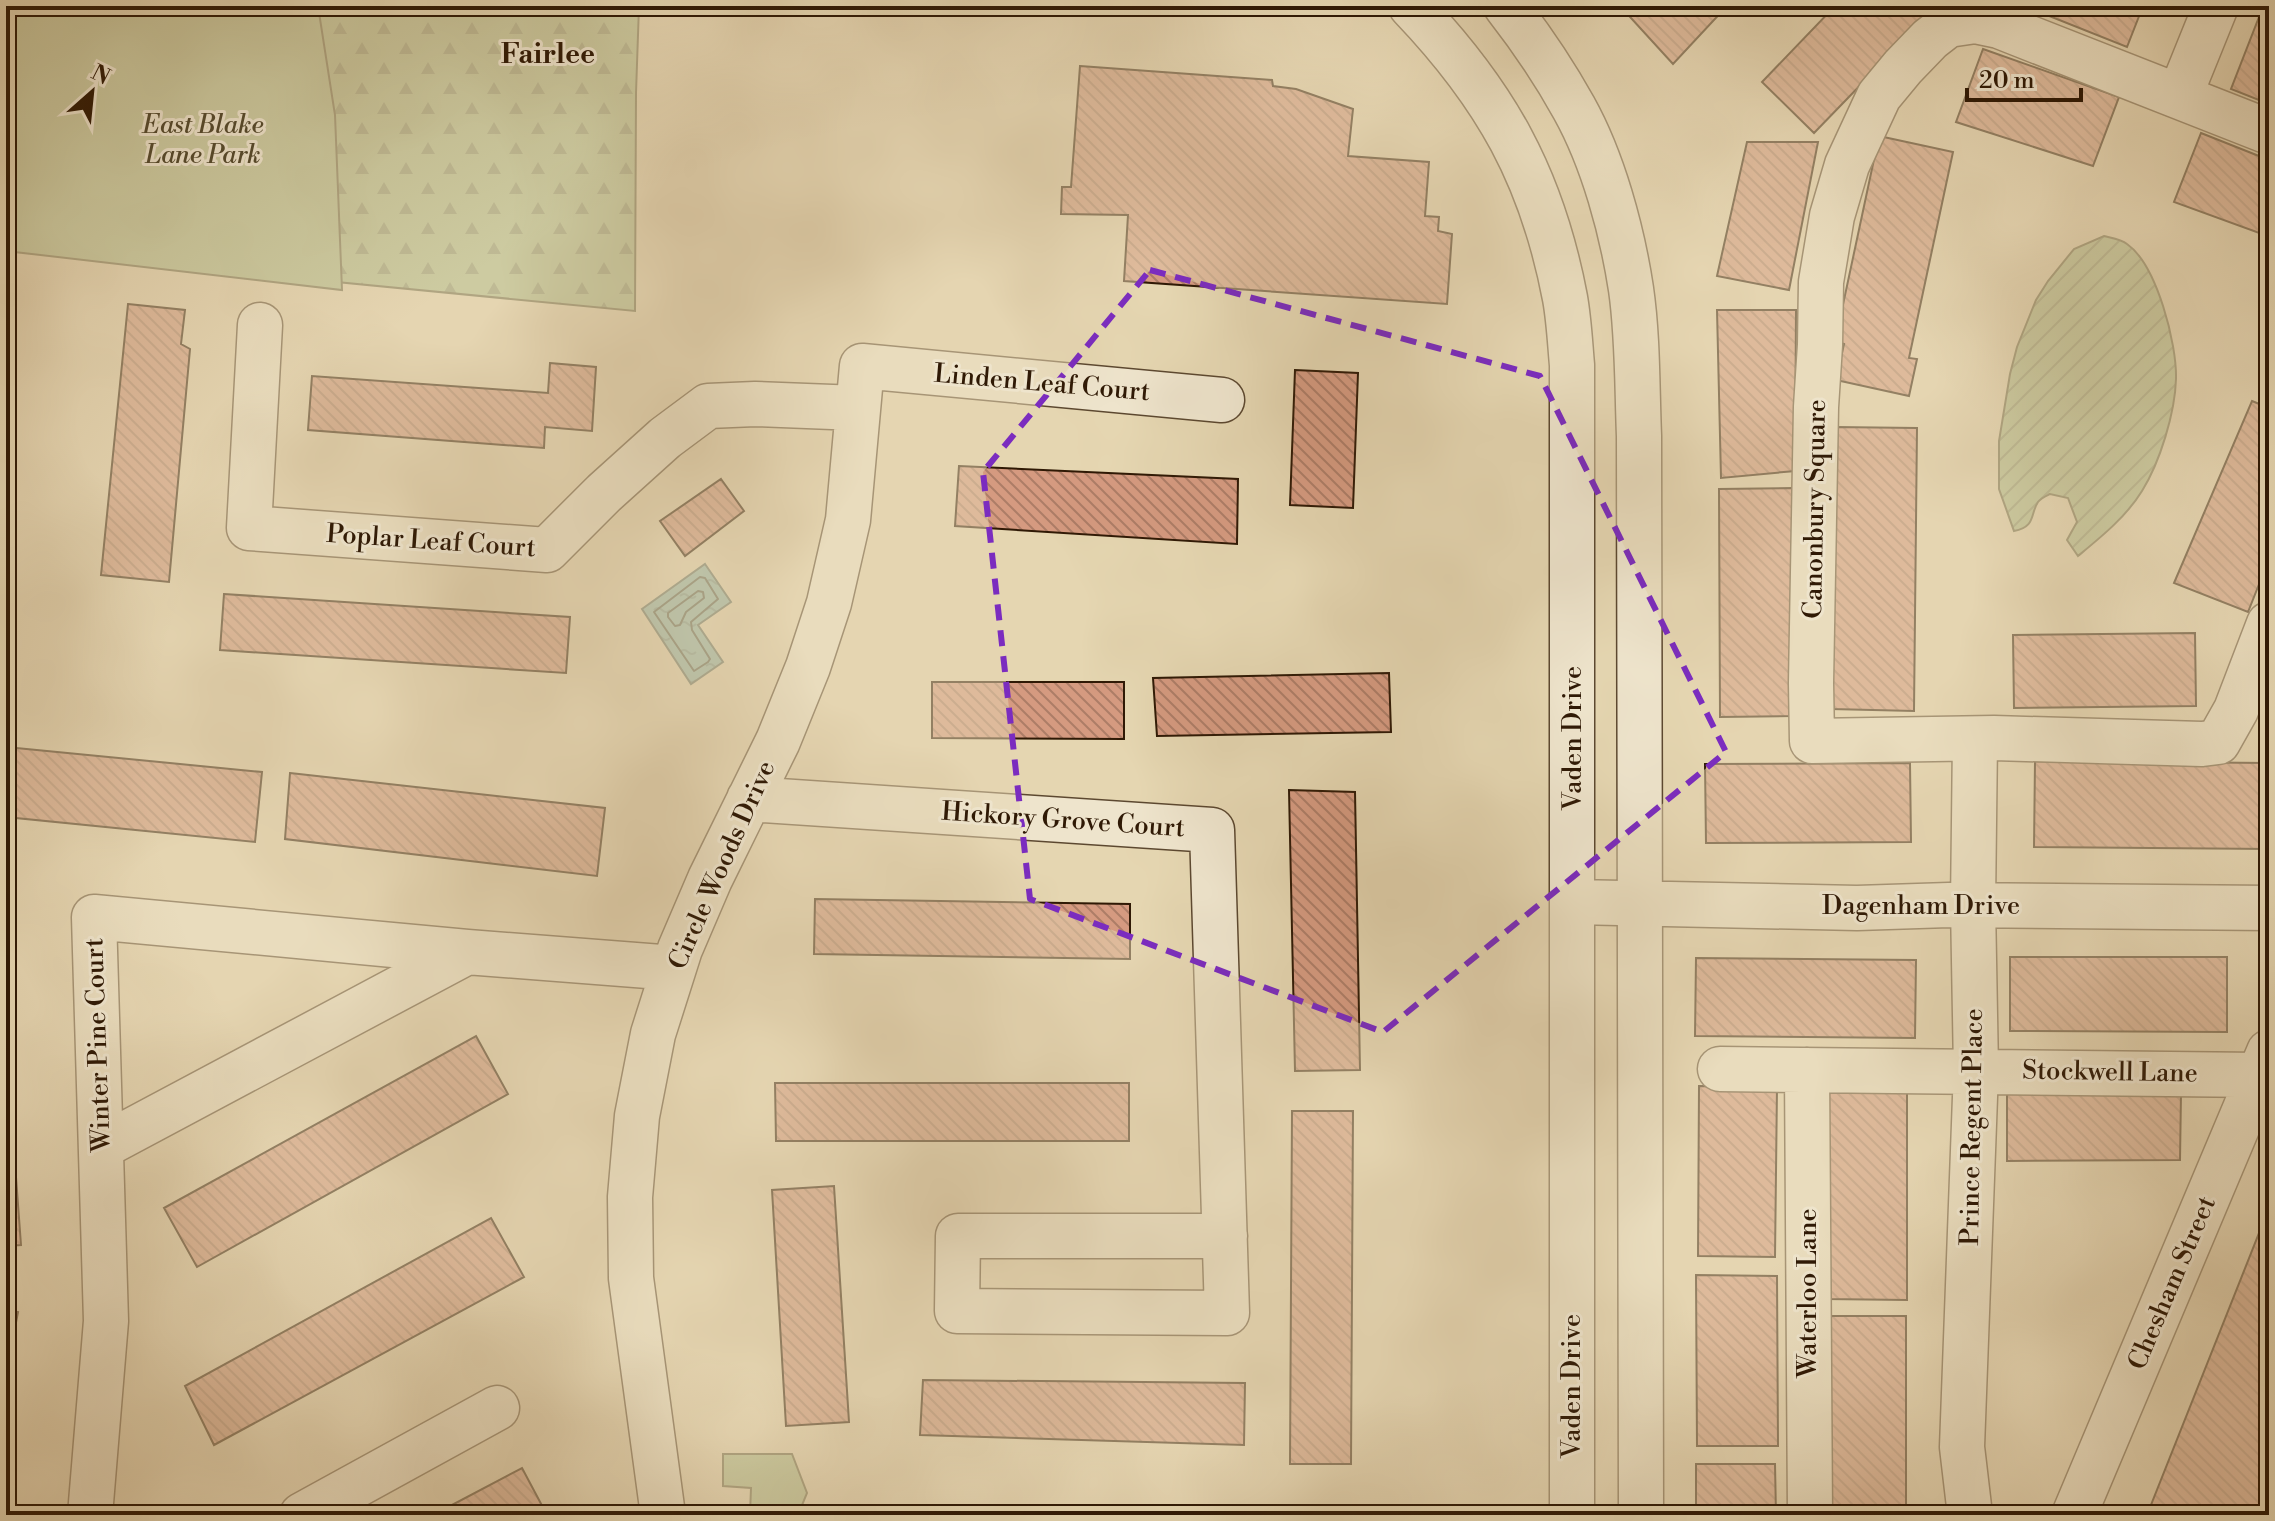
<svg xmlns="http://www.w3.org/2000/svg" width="2275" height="1521" font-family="'Libre Bodoni',serif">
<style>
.forest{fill:url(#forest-firs);stroke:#706c4a;stroke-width:2}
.park{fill:#b0bf8f;stroke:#706c4a;stroke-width:2}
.garden{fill:url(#garden-furrows);stroke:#706c4a;stroke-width:2}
.water{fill:url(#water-ripples);stroke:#6d7969;stroke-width:2}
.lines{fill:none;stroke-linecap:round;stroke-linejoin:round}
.shore{stroke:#626958;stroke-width:2}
.building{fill:url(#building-back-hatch);stroke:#2f1905;stroke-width:2}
.minor-casing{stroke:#5c4830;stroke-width:47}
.minor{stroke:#eee4cc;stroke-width:44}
.marked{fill:none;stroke:#7b2cbf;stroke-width:6;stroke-dasharray:16 10;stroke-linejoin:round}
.labels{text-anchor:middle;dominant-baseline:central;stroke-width:6;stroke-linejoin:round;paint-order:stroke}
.park-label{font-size:26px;font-style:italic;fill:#564b2e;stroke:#eee4cc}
.street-label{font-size:26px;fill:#2f1905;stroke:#eee4cc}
.neighbourhood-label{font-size:28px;font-weight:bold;fill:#2f1905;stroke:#eee4cc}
</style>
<defs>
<pattern id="forest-firs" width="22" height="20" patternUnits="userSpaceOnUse" patternTransform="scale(2)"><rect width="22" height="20" fill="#b0bf8f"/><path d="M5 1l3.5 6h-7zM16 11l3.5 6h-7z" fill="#909a73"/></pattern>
<pattern id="garden-furrows" width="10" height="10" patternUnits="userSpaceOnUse" patternTransform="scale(2)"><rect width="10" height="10" fill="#b0bf8f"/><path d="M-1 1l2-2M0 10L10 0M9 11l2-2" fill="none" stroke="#909a73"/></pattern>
<pattern id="water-ripples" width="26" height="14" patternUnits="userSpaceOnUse" patternTransform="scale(2)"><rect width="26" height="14" fill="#96b9ac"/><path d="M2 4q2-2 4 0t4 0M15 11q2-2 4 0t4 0" fill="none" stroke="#829e92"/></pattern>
<pattern id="building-back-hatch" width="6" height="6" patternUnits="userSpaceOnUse" patternTransform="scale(2)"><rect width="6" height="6" fill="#d59a80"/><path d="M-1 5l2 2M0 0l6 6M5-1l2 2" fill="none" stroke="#ad7d67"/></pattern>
</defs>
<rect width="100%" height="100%" fill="#e5d6b1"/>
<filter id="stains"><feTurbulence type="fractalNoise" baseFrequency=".0025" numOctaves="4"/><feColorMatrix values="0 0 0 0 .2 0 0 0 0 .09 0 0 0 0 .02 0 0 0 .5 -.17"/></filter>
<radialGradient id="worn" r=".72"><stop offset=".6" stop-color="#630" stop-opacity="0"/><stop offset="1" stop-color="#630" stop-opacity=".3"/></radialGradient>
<path class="forest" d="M6,6h633l-3,87 -1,218 -629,-61z"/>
<path class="park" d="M6,6h312l17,109 7,175 -336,-39z
M723,1454h69l15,39 -9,22h-48l1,-27 -28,-2z"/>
<path class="garden" d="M2104,236c8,2 17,3 23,8 30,21 50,100 49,135 -1,34 -16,83 -34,112 -16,26 -41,46 -64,65l-11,-16 10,-18 -9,-24 -18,-4c-4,2 -9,4 -12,8 -8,12 -2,25 -24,29l-15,-42v-48l11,-67 7,-27 19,-47 12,-19 26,-32z"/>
<path class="water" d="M705,564l26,38 -33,23 25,37 -32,22 -49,-75z"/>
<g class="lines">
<path class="shore" d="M700,577l5,1 13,21 -27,23 1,8 18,29 -2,3 -14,9 -40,-59z
M698,591l5,1 1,6 -18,14 -6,13 -5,1 -7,-9v-4z"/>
</g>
<path class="building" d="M1620,6h107l-54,58z
M1835,6h102l-123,127 -52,-51z
M2024,6h119l-16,41z
M2259,17l10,4v83l-38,-15z
M1983,49l136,48 -26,69 -137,-44z
M1080,66l192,14 1,6 23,3 57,20 -5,47 81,6 -4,54 14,1 -1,14 14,3 -5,70 -323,-23 4,-66 -67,-1 1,-27h9z
M2201,133l68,27v56l-7,18 -88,-32z
M1879,136l74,16 -44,206 8,1 -8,37 -73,-16 8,-36 -9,-2z
M1747,142h71l-29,148 -72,-14z
M128,304l57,6 -4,34 9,5 -21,233 -68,-7z
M1717,310h79l-1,161 -74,7z
M2269,355v20l-6,-3z
M550,363l46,4 -4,64 -47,-4 -1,21 -236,-18 4,-54 236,17z
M1295,370l63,3 -5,135 -63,-3z
M2252,401l17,7v151l-21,53 -74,-29z
M1835,427l82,1 -3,283 -83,-2z
M959,466l279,13 -1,65 -282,-18z
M721,479l23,32 -59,45 -25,-35z
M1793,488l-1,228 -72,1 -1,-228z
M224,594l346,23 -4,56 -346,-23z
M2195,633l1,73 -182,2 -1,-73z
M2269,659v53l-18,-7z
M1389,673l2,59 -234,4 -4,-58z
M932,682h192v57l-192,-1z
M6,747l256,25 -7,70 -249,-25z
M2035,761l234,2v86l-235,-2z
M1910,763l1,79 -205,1 -1,-79z
M290,773l315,35 -8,68 -312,-37z
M1289,790l66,2 5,278 -65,1z
M815,899l315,5v55l-316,-5z
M2010,957h217v75l-217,-1z
M1696,958l220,2 -1,78 -220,-2z
M476,1036l32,58 -311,173 -33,-59z
M6,1041l15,204 -15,1z
M775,1083h354v58h-353z
M1699,1086l78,1 -2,170 -77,-1z
M1826,1087h81v213l-82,-1z
M2007,1093h174l-1,67 -173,1z
M1292,1111h61l-2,353h-61z
M834,1186l15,236 -63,4 -14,-236z
M2267,1213l2,1v295l-2,6h-120z
M491,1218l33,59 -310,168 -29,-59z
M1696,1275l81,1 1,170h-81z
M6,1310l12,2 -12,63z
M1825,1316h81v199h-81z
M923,1380l322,3 -1,62 -324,-10z
M1696,1464h79l1,51h-80z
M522,1468l25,47h-114z"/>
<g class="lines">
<defs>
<path id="minor" d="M1411,6c85,89 131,171 154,292 4,22 5,45 7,67v1150
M1506,6c25,32 48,66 68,102 29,52 48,122 57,181 7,48 6,99 8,147l2,1079
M2180,95l36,-89
M2269,132l-270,-106 -24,-5 -27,4 -18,14 -27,28 -24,29 -32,69 -15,51 -11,66 -1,63 -4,62 -5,276 1,58 182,-3 208,6 16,-2 18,-32 33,-86
M260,325l-11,203 298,22 57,-57 61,-55 43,-32 47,-2 103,4
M749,799l463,31 15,483 -270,-2 1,-75h267
M1573,902l284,6 92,-3 320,3
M1720,1069l540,6
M1807,1070l3,445
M101,1147l366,-195
M90,1515l16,-194 -12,-404 373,35 207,16
M302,1515l195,-107
M663,1515l-32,-237 -1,-81 7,-81 16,-82 27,-85 30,-70 68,-138 30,-74 21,-64 19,-83 14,-154 360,34
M1970,1515l-8,-68 14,-377 -3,-165 2,-166
M2074,1515l195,-463"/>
</defs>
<use href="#minor" class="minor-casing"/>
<use href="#minor" class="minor"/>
</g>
<path d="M0 0H2275V1521H0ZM1150,270l390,106 186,376 -343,280 -353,-133 -47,-427z" fill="#e5d6b1" fill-opacity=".55" fill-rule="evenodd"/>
<path class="marked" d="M1150,270l390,106 186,376 -343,280 -353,-133 -47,-427z"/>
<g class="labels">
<g class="park-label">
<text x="203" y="125">East Blake<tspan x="203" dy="30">Lane Park</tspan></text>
</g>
<g class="street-label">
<text transform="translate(1042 383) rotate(5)">Linden Leaf Court</text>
<text transform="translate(1815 509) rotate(-89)">Canonbury Square</text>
<text transform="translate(431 541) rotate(4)">Poplar Leaf Court</text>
<text transform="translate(1573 738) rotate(-90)">Vaden Drive</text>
<text transform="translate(1063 820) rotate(4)">Hickory Grove Court</text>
<text transform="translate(722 865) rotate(-66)">Circle Woods Drive</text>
<text x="1921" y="906">Dagenham Drive</text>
<text transform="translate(98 1045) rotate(-92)">Winter Pine Court</text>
<text transform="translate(2110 1072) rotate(1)">Stockwell Lane</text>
<text transform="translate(1972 1127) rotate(-89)">Prince Regent Place</text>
<text transform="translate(2172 1283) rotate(-67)">Chesham Street</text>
<text transform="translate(1808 1293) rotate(-90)">Waterloo Lane</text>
<text transform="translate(1572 1386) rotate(-90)">Vaden Drive</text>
</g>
<g class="neighbourhood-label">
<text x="548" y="54">Fairlee</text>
</g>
</g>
<rect width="2275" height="1521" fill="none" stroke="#e5d6b1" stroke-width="32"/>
<rect x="8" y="8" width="2259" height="1505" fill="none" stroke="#2f1905" stroke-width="4"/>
<rect x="16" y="16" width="2243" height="1489" fill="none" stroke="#2f1905" stroke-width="2"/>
<g transform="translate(92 92) rotate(27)" stroke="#eee4cc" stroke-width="6" paint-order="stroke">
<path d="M0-6L14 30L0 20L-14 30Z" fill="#2f1905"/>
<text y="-12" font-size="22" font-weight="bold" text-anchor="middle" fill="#2f1905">N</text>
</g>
<path d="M1967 88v12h114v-12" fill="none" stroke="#2f1905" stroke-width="4"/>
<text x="1979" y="88" font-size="24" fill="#2f1905" stroke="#eee4cc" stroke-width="6" paint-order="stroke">20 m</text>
<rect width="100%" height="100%" filter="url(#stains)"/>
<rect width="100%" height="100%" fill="url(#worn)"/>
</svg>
